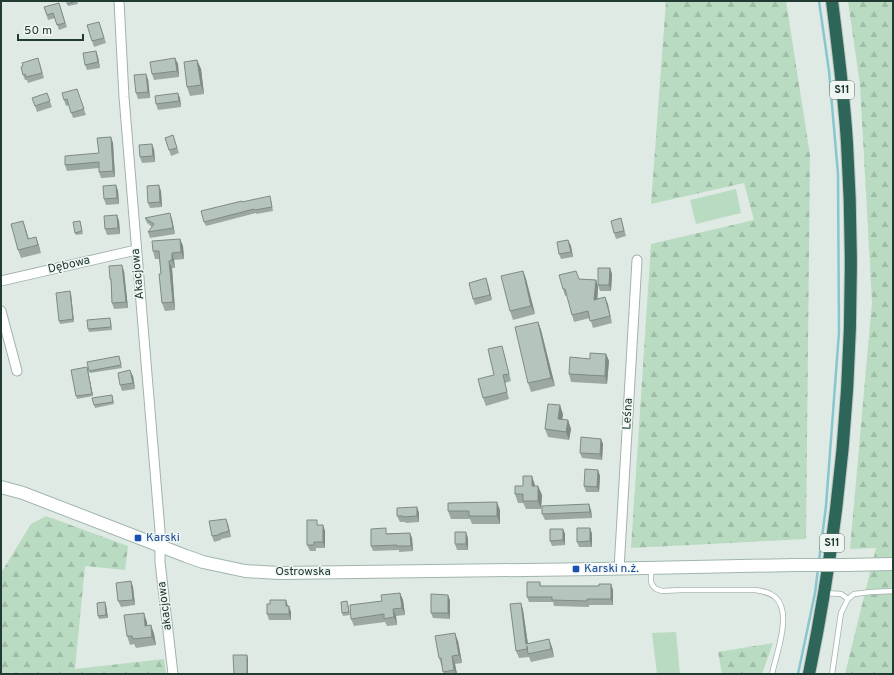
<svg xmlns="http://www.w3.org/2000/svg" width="894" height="675" font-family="Overpass,sans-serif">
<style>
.green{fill:#b9dbc1}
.forest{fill:url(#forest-firs)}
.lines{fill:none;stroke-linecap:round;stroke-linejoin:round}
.stream{stroke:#88c6cf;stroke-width:2.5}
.lane-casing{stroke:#a3b2ac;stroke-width:6}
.street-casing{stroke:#a3b2ac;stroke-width:11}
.secondary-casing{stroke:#9fb6ad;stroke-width:14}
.highway-casing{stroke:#bcc4c2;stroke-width:14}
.lane{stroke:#fff;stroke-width:4.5}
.street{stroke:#fff;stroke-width:9}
.secondary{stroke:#fff;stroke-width:12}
.highway{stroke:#2d6558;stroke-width:12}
.secondary-bridge-casing{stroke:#9fb6ad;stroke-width:14;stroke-linecap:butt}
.secondary-bridge{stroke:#fff;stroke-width:12}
.wall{fill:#9ca9a3}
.shaded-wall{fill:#7f8a85}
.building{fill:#b5c5be;stroke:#7f8a85}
.transit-dot{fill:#1a4fb4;stroke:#f0f7f3;stroke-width:1.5}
.labels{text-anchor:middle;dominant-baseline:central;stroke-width:3;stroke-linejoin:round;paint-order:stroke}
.shield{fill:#f0f7f3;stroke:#5f736c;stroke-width:1}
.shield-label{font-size:11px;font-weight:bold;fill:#213a32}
.street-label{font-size:12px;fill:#213a32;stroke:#f0f7f3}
.transit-label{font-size:12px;fill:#164399;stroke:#f0f7f3;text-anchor:start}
</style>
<defs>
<pattern id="forest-firs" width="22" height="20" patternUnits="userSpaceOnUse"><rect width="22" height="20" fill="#b9dbc1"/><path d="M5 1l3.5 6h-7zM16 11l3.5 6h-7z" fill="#9fbda6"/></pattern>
</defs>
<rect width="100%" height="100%" fill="#e0eae5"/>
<path class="green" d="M736,189l5,24 -45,11 -6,-24z
M676,632l4,42h-23l-5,-41z"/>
<path class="forest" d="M666,1h120l24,154 -4,384 -175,9 20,-304 103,-24 -10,-37 -93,21z
M848,1h45v673h-48l31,-126 -26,1 22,-247 -12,-217z
M46,516l82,30 -3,24 -40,-4 -10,103 89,-10 2,15h-165v-101l30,-49z
M773,643l-11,31h-40l-4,-22z"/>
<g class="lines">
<path class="stream" d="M819,561l7,-55 13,-174 -1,-158 -9,-103 -10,-70
M798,674l17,-81 3,-24"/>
<defs>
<path id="lane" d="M651,570v12l2,4 3,3 6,2 19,-1h74c7,1 14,2 20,7 18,15 1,58 -3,77
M824,593l17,1 7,5
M832,674l9,-61 7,-14 6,-5 17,-2 22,-1"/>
<path id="street" d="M119,1l5,96 36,434v31l13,112
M1,281l135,-31
M1,311l16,60
M619,569l18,-309"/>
<path id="secondary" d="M1,487l22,6 163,63 17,6 42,9 34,2 320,-4 195,-4
M846,565l47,-1"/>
<path id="highway" d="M809,674c36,-174 49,-353 38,-531 -3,-48 -9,-95 -15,-142"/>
</defs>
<use href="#lane" class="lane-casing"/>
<use href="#street" class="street-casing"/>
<use href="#secondary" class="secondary-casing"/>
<use href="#highway" class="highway-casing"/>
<use href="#lane" class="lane"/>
<use href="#street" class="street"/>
<use href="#secondary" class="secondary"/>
<use href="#highway" class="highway"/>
<defs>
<path id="secondary-bridge" d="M794,565h52"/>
</defs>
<use href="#secondary-bridge" class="secondary-bridge-casing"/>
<use href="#secondary-bridge" class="secondary-bridge"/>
</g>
<path class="wall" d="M67,1h10l1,3 -10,2z
M59,3l8,24 -8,3 -4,-12 -7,2 -4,-13z
M101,28l5,15 -12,4 -2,-6z
M96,51l2,6 2,11 -13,2 -2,-5z
M175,58l3,6 1,13 -25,3 -2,-6z
M197,60l4,9 3,25 -14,2 -3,-9z
M40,64l4,14 -16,5 -1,-3h-2l-2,-5z
M148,79l2,19 -12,1 -2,-6z
M47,93l5,14 -15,5 -2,-6z
M79,95l7,20 -13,3 -4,-13 -3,1 -2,-6z
M180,98l1,9 -23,3 -2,-6z
M173,135l6,18 -8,3 -6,-18z
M111,137l2,6 2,34 -14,1 -2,-6v-4l-32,3 -2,-6 34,-12z
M154,149l1,13 -13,1 -2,-6z
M116,185l2,6 1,13 -13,1 -2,-6z
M161,191l1,16 -12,1 -2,-5z
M271,200l2,11 -17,3v-1l-50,13 -2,-4 38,-20z
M117,215l2,6 1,13 -13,1 -2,-6z
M145,218l27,1 3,15 -25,4 -2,-6 4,-5 -5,-4z
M621,218l5,18 -10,3 -2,-6z
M23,221l6,18 7,-2 5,16 -20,5 -3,-8z
M80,221l3,13 -7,1 -1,-2z
M180,239l3,7 1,13 -10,1 1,8h-3l3,42 -10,1 -3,-8 -1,-29 -2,-15h-4l-2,-8z
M568,240l3,6 2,11 -12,2 -2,-5z
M610,268l2,6 -1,17h-11l-2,-6z
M124,271l4,37 -14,1 -2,-6 -1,-21 -1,-3z
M523,271l3,8 9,35 -22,6 -3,-9z
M579,279l17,1 2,7 -1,12 8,-2 7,26 -19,5 -3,-10 -16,4 -2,-7 -5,-20 -2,1 -2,-7z
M488,284l4,16 -17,5 -2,-6z
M70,291l1,3 3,28 -14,2 -1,-3z
M111,321l1,9 -23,2 -1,-3z
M538,322l3,8 14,56 -24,6 -3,-9z
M504,353l7,28 -6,2 4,16 -23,7 -3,-8z
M606,354l3,7 -2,23 -36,-2 -2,-8 21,-15z
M119,356l3,12 -32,5 -1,-2z
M87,367l6,29 -16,3 -1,-3z
M133,376l2,13 -13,2 -2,-6z
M112,395l2,9 -19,4 -1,-3z
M563,414l-1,6h6l3,9 -2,11 -21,-3 -3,-8z
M601,439l2,5 -1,16 -20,-2 -2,-5z
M598,470l2,6 -1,16h-13l-2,-6z
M535,485v1h3l4,9 -1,14h-15l-3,-6h-5l-3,-9 8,-8z
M417,507l2,6v9l-13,1 -1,-1h-5l-3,-6z
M500,510v14h-28l-2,-5h-19l-3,-8z
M591,510l1,8 -47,2 -3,-6z
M228,524l3,13 -10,2v1l-7,2 -2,-6z
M319,525h4l2,6v17h-9v3h-6l-3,-6z
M590,528l2,6v13h-13l-2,-5z
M563,529l2,5v11l-13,1 -2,-5z
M388,533h22l2,5 1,13 -14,1v-2l-26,1 -2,-5z
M468,538v12h-11l-2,-6z
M131,581l2,6 2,18 -14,2 -3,-6z
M540,582l1,4h58l12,-2 2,6v15h-24v2l-35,-1 -1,-4h-24l-2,-5z
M400,593l3,7 2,15 -9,1 1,9 -10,1 -2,-4 -31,4 -3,-7 31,-18z
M450,600v19l-17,-1 -2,-5z
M521,603l2,7 5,34 24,3 2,10 -23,5 -2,-5 -10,1 -3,-7z
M348,604l2,11 -7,1 -1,-3z
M106,605l2,13 -9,1 -1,-3z
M288,606l3,6v8h-22l-2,-6z
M147,622v4l4,-1 3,9 2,11 -20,3 -2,-4 -4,1 -3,-9z
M458,641l4,22 -7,1 2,10h-13l-2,-7 -3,-9z"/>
<path class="shaded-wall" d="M96,51l2,6 2,11 -2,-6z
M175,58l3,6 1,13 -2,-6z
M197,60l4,9 3,25 -3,-9z
M146,74l2,5 2,19 -2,-6z
M178,93l2,5 1,9 -2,-6z
M111,137l2,6 2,34 -2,-6z
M152,144l2,5 1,13 -2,-6z
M116,185l2,6 1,13 -2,-6z
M159,185l2,6 1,16 -2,-5z
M170,213l2,6 3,15 -2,-6z
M117,215l2,6 1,13 -2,-6z
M23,221l3,9 5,18 -3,-9z
M36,237l3,9 2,7 -3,-8z
M180,239l3,7 1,13 -3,-7z
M568,240l3,6 2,11 -2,-5z
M172,253l2,7 1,8 -3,-8z
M169,261l3,7 3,42 -2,-8z
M122,265l2,6 4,37 -2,-6z
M610,268l2,6 -1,17 -2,-6z
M523,271l3,8 9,35 -4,-8z
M486,278l2,6 4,16 -2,-5z
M596,280l2,7 -1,20 -3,-7z
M70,291l1,3 3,28 -1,-3z
M605,297l3,7 4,19 -2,-7z
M538,322l3,8 14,56 -4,-8z
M606,354l3,7 -2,23 -2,-8z
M87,367l1,3 5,26 -1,-2z
M130,370l3,6 2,13 -2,-6z
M560,405l3,9 -2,14 -3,-9z
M568,420l3,9 -2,11 -3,-8z
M601,439l2,5 -1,16 -2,-6z
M598,470l2,6 -1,16 -2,-5z
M532,476l3,9v10l-3,-9z
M538,486l4,9 -1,14 -3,-8z
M497,502l3,8v14l-3,-8z
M589,504l2,6 1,8 -2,-6z
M417,507l2,6v9l-2,-6z
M226,519l2,5 3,13 -2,-6z
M323,525l2,6v17l-2,-6z
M590,528l2,6v13l-2,-6z
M563,529l2,5v11l-2,-5z
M466,532l2,6v12l-2,-6z
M410,533l2,5 1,13 -2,-5z
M131,581l2,6 2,18 -2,-5z
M611,584l2,6v15l-2,-6z
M400,593l3,7 2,15 -3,-7z
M448,595l2,5v19l-2,-6z
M286,600l2,6v6l-2,-6z
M105,602l1,3 2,13 -2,-3z
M521,603l2,7 6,42 -3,-8z
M289,606l2,6v8l-2,-6z
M393,609l3,7 1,9 -3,-8z
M144,613l3,9 1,12 -3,-8z
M151,625l3,9 2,11 -4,-8z
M455,633l3,8 4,22 -3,-8z
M549,639l3,8 2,10 -3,-8z
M247,655l1,3v16h-1z
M452,656l3,8 2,10h-1l-2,-4z"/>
<path class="building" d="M67,1h9l-9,3z
M59,3l6,20 -8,2 -4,-12 -6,2 -3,-8z
M99,22l5,16 -12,3 -5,-16z
M96,51l2,11 -13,3 -2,-12z
M38,58l4,15 -16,4 -1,-3 -2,1 -2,-8 2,-1 -1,-3z
M175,58l2,13 -25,3 -2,-12z
M197,60l4,25 -14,2 -3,-25z
M146,74l2,18 -12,1 -2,-18z
M77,89l7,20 -13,4 -4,-14 -3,1 -2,-7z
M47,93l3,8 -15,5 -3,-8z
M178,93l1,8 -23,3 -1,-8z
M173,135l4,13 -8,2 -4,-12z
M111,137l2,34 -14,1v-10l-34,3v-9l34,-3 -2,-15z
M152,144l1,12 -13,1 -1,-12z
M116,185l1,13 -13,1 -1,-13z
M159,185l1,17 -12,1 -1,-17z
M270,196l2,11 -17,3 -1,-1 -50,13 -3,-11 41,-10v1z
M170,213l3,15 -25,4 6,-8 -9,-6z
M117,215l1,13 -13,1 -1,-13z
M621,218l3,13 -10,2 -3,-12z
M23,221l5,18 8,-2 2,8 -20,5 -7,-26z
M80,221l2,10 -7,2 -2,-11z
M180,239l1,13 -9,1v7l-3,1 4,41 -11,1 -3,-29h2l-2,-23h-6l-1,-10z
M568,240l3,12 -12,2 -2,-12z
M122,265l4,37 -14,1 -1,-24h-1l-1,-13z
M598,268h12l-1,17h-11z
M523,271l8,35 -21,5 -9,-35z
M576,271l3,8 17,1 -2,20 11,-3 5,19 -20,5 -2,-10 -16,4 -7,-26h-2l-4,-14z
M486,278l4,17 -17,4 -4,-16z
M70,291l3,28 -14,2 -3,-28z
M110,318l1,9 -23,2 -1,-9z
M538,322l13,56 -23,5 -13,-56z
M502,346l7,28 -6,1 4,17 -24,6 -5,-19 16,-4 -6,-26z
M590,353l16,1 -1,22 -36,-2 1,-17 20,2z
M119,356l2,9 -32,6 -2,-9z
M87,367l5,27 -16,2 -5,-26z
M130,370l3,13 -13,2 -2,-12z
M112,395l1,7 -19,3 -2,-7z
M548,404l12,1 -2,14 10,1 -2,12 -21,-3z
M581,437l20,2 -1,15 -20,-1z
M585,469l13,1 -1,17 -13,-1z
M523,476h9v10h6v15h-15v-7h-8v-8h8z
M497,502v14h-28v-5h-21v-8z
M589,504l1,8 -48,2v-8z
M417,507v9l-14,1v-1h-6v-8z
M226,519l3,12 -10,3v1l-7,1 -3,-15z
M307,520h10v5h6v17h-9v3h-7z
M386,528v6l24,-1 1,13h-14v-1l-26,1v-17z
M577,528h13v13l-13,1z
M550,529h13v11l-13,1z
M455,532h11v12h-11z
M131,581l2,19 -15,1 -2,-18z
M527,582h13v4h59v-2h12v15h-24v2l-35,-1v-3h-25z
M400,593l2,15 -9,1 1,8 -10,2v-5l-33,5 -1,-14 32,-4 -1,-6z
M431,594l17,1v18h-17z
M270,600h16v6h3v8h-22v-10h3z
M347,601l2,11 -7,1 -1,-11z
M105,602l1,13 -8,1 -1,-13z
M521,603l5,41 23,-5 2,10 -23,5 -1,-8v3l-11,2 -6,-47z
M144,613l1,13 6,-1 1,12 -19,2 -1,-3h-5l-3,-21z
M455,633l4,22 -7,1 2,14 -11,2 -2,-14h-2l-4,-22z
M233,655h14v19h-13z"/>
<g class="transit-dot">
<rect x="134" y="534" width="8" height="8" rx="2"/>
<rect x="572" y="565" width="8" height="8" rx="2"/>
</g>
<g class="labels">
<g class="shield">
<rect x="830" y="81" width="24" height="18" rx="3"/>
<rect x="820" y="534" width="24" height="18" rx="3"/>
</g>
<g class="shield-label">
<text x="842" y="90">S11</text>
<text x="832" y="543">S11</text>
</g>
<g class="street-label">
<text transform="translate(69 265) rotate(-13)">Dębowa</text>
<text transform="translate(138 274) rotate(-95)">Akacjowa</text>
<text transform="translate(628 414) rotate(-87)">Leśna</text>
<text x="303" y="572">Ostrowska</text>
<text transform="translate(165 606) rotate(-97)">akacjowa</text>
</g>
<g class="transit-label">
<text x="146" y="538">Karski</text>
<text x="584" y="569">Karski n.ż.</text>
</g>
</g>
<rect width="894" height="675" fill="none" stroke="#213a32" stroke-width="4"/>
<path d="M18 34v6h65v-6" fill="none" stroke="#213a32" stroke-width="2"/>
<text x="24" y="34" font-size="12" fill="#213a32" stroke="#f0f7f3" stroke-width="3" paint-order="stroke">50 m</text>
</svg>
